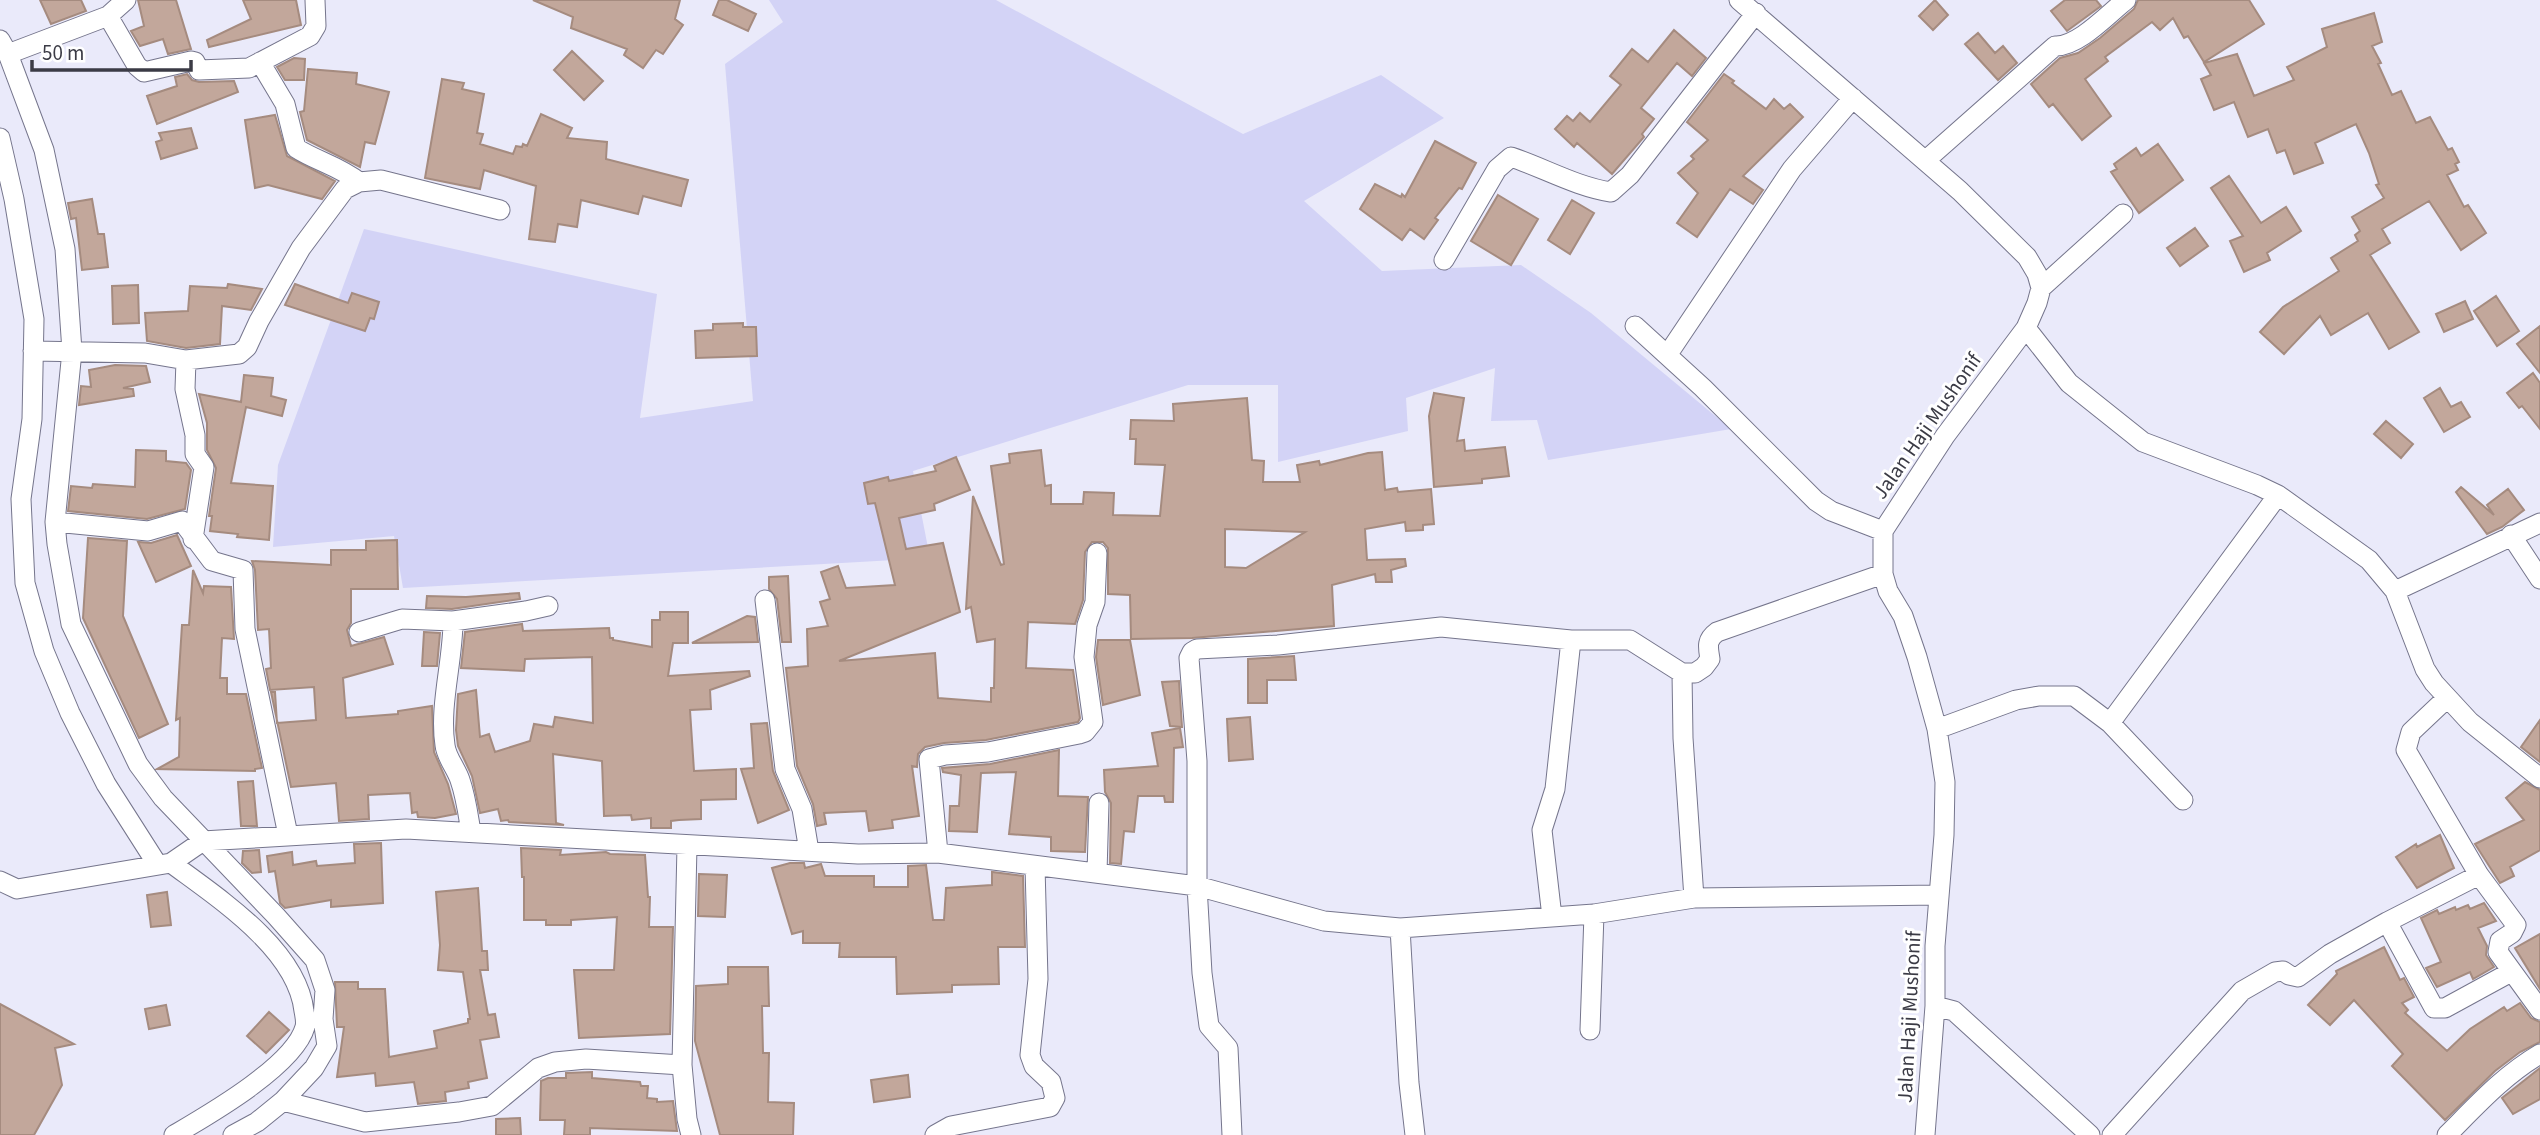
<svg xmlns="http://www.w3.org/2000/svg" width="2540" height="1135" font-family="'Source Sans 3',sans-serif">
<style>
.green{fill:#d3d3f6}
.building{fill:#c2a79b;stroke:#a58b7f;stroke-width:2;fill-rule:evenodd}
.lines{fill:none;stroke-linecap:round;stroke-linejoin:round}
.street-casing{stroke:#75758c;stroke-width:21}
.street{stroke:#fff;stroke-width:19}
.labels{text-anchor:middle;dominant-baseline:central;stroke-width:6;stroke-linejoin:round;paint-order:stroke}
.street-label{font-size:21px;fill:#3b3b45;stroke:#fff}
</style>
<rect width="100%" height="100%" fill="#eaeafa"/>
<path class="green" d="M769,0h227l247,134 138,-59 63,43 -140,83 78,70 139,-6 70,48 140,116 -183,31 -11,-40 -46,1 4,-53 -89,30 2,33 -130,31v-77h-90l-275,86 17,87 -527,30 -9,-52 -121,11 5,-82 86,-236 293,65 -17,124 113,-17 -28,-337 58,-42z"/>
<path class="building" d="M40,0h41l5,11 -35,13z
M138,0h38l15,49 -23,5 -5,-15 -23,7 -9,-15 13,-5z
M243,0h53l5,25 -92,22 -2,-7 44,-21z
M533,0h147l-5,19 8,6 -20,29 -7,-4 -13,18 -19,-13 3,-6 -56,-21 2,-11z
M719,0h8l29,14 -8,17 -35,-16z
M1935,0l13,15 -15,15 -14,-14z
M2065,0h31l5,6 -34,25 -16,-20z
M2138,0h111l15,24 -60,38 -16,-26 -4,2 -11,-20 -13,12 -8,-8 -47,35 3,4 -23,18 26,37 -29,24 -29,-36 -4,3 -18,-23 29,-26 18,-5 22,-15 34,-29z
M2374,13l8,29 -10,4 9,17 -3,1 14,31 9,-4 15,32 14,-6 18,33 4,-2 7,14 -4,2 3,6 -11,5 17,32 4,-2 18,28 -25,17 -32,-49 -47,28 8,14 -20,12 49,77 -30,17 -21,-36 -37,22 -11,-19 -36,38 -24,-22 23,-25 56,-36 -8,-13 27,-17 -3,-6 5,-4 -8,-14 32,-19 -8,-13 3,-1 -10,-31 -13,-29 -41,19 8,20 -29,11 -9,-24 -8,3 -9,-24 -20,8 -14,-35 -20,8 -13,-31 10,-4 -7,-12 33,-9 17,42 40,-16 -7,-13 40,-20 -5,-18z
M1674,30l32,28 -14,18 -15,-13 -36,45 13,11 -12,15 2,3 -32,37 -35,-31 -3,4 -19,-18 12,-13 6,5 7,-8 10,9 31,-37 -11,-9 22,-27 16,13z
M1978,33l17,20 8,-7 14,17 -19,17 -33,-36z
M572,51l31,30 -19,19 -30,-30z
M294,58l11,1 -1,21h-19l-8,-13z
M308,69l49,4 -1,11 33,8 -14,52 -10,-2 -5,25 -53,-27 -7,-28 4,-1z
M187,74l5,6 7,2 35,-1 4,11 -81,32 -10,-28 30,-10 -2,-9z
M1724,74l10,7 -2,2 34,26 8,-10 10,10 6,-5 13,13 -60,59 20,14 -10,14 -23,-15 -33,48 -20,-14 21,-30 -20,-20 16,-14 -3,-3 17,-16 -21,-18z
M442,79l22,4 -2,6 22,5 -7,39 6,1 -3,10 33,10 3,-8 6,1 1,-3 4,2 14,-32 31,14 -5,10 40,4 -1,17 82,21 -7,26 -38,-10 -5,18 -57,-14 -4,27 -19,-3 -3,18 -26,-3 7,-53 -52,-16 -4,19 -55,-11z
M275,115l12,41 48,25 -13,18 -54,-14 -13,3 -10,-68z
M191,128l6,20 -36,11 -5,-17 6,-2 -3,-7z
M1435,141l41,22 -14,26 -3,-1 -24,30 3,2 -14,19 -14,-10 -8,11 -42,-31 15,-25 26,13 1,-3 3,3z
M2158,144l25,36 -44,33 -28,-41 6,-3 -3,-5 22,-16 5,8z
M2229,176l32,47 25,-16 15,24 -34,22 3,7 -26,12 -14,-31 13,-5 -32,-48z
M1498,195l40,24 -27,46 -40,-24z
M92,199l6,35h6l4,33 -26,3 -6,-52 -5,1 -3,-16z
M1572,200l22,13 -24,41 -22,-14z
M2195,228l13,18 -28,20 -13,-18z
M228,284l34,5 -11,21 -29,-4 -2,38 -34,4 -39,-7 -2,-28 43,-2 2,-25 37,2z
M295,284l53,19 4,-10 27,9 -5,17 -4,-1 -5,13 -80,-26z
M138,285l1,38 -26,1 -1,-38z
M2496,296l23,35 -22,15 -23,-35z
M2465,301l8,18 -29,13 -8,-18z
M743,323v4h13l1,29 -61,2 -1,-27 18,-1v-6z
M2540,326v47l-23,-29z
M115,365l31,1 4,16 -27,6 10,1 1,7 -55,9 2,-19 10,1 -2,-17z
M2533,373l7,10v46l-18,-23 -3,2 -12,-15z
M244,375l29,3 -2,18 15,4 -4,16 -36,-9 -15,76 42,3 -4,54 -32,-3 1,-3 -28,-3 2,-15h-3l7,-48 -9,-18v-27l-8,-29 42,8z
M2440,388l11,19 10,-5 9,15 -26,15 -20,-34z
M1434,393l30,5 -7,43 7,-1 1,11 40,-4 4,29 -27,3v4l-48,4 -5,-71z
M1247,398l5,62 12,1 -1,21h37l-3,-17 22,-4 1,4 48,-12 14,-1 3,38 12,-2 1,4 33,-3 3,35 -11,1v5l-17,1 -1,-9 -40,7 2,31 38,-1 1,7 -15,4 1,12h-16l-1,-8 -43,11 2,41 -142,12 -61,1 -1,-44 -22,-1v-46l-5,-6h-11l-7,10 -2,48 -8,24 -47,-2 -2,46 47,2 7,48 -2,4 -92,18 -42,3 -19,4 -7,7 -1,13 -5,-1 7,50 -27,4 1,8 -24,3 -3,-20 -42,2 2,11 -9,2 -4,-22 -16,-38 -11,-98 22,-2 -1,-37 21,-3 -8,-24 10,-3 -9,-27 17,-6 8,22 49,-3 -20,-82 -7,1 -4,-21 24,-6 1,4 47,-10 -2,-5 22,-9 14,33 -36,14 1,6 -36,8 7,31 37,-6 17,69 -121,49 96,-8 3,45 53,4v-14h3l1,-49 -18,3 -6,-35 -5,2 7,-113 28,69 3,-1 -13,-98 19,-3 -1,-9 32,-4 4,36 6,-1v19h32l1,-12 30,1 -1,22 47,1 5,-51 -30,-1 1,-25h-6l1,-19 43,1 -1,-17zM1225,529l80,3 -59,36 -21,-1z
M2386,421l27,23 -12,14 -27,-24z
M136,450l30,1v10l20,2 5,7 -6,39 -38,10 -79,-8 3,-25 21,2 1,-4 42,3z
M2461,487l33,28 -7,-10 21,-16 16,21 -22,17 -15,7 -31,-42z
M177,535l14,31 -35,16 -18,-40 13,1z
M88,538l39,3 -4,75 45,108 -29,14 -56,-120z
M397,540l1,49h-47v34l-4,7 4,16 33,-9 9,27 -50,14 3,40 52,-4v-3l34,-5 2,46 14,32 8,30 -21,4 -17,-1 -1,-5 -5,1 -2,-20 -42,2 1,24 -30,2 -3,-38 -45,4 -20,-95h4l2,31 39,-3 -2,-33 -44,3 -4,-21 5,-1 -2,-39 -11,1 -3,-60 -3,-9 79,4v-15h35v-9z
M193,570l10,23 1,-7 27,1 3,52 -12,-1 -2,40h7v16h19l16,74 -7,1v2l-98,-2 22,-12 1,-39 -4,2 6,-95h7z
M788,576l3,66h-9l-5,-43 -8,-10v-12z
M519,593l1,6 -68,10 -26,-1 1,-12 39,1z
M660,612h28v31h-15l-5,33 81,-5 1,5 -40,14 1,19 -21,1 4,61 42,-2v30l-35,1v19l-22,1 -8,1v7h-20v-10l-19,2 -1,-5 -27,1 -2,-55 -49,-7 3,69 8,2 -55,-3 -1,-2 -7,1 -3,-12 -18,4 -8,-37 -14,-30 -2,-16 2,-36 18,-4 4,47 9,-3 6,18 35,-11 4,-17 19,3 2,-10 38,6 -1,-66 -67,2 -1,12 -63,-3 4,-36 57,-8 1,7 86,-3 1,10h3v2l39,7v-27h8z
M747,616l8,1 3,25 -66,1z
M424,632l16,1 -3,33h-15z
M1098,640h32l10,55 -37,10 -7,-48z
M1294,656l2,24h-29v23h-19v-44z
M1179,681l3,46 -12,-1 -8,-44z
M1250,717l3,42 -24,2 -2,-42z
M2540,720v42l-19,-15z
M767,723l6,48 16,39 -31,13 -17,-54 13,-1 -3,-44z
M1180,728l3,19 -9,1 -1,54h-8l-1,-6h-26l-4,36 -10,-1 -3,33 -11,-1 1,-60 -6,-11 -1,-22 54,-4 -6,-33z
M1059,750l-1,46 30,1 -3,55 -34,-1v-14l-42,-3 7,-62 -35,1 -4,59 -28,-1 1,-25h9l2,-31 -18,-3 -1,-4 48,-4z
M253,781l4,45h-16l-3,-44z
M2525,782l15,8v60l-30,17 4,9 -14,7 -25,-39 49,-24 -18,-22z
M2440,835l14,33 -37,20 -21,-31 20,-13 1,3z
M381,843l2,60 -52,4v-7l-46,8 -5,-5 -5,-32 -6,1 -2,-16 25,-4 1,13 23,-4 1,5 38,-3 -1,-19z
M521,848l40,2 -1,5 46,-3 4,2 35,1 3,42h2l-1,30h24l-3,107 -91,4 -5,-68h40l3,-53 -46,3v5h-25v-5h-22v-43h-2z
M259,850l2,22 -9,1 -10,-10 1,-12z
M790,863h14l1,5 16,-4 4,12h49v11h34v-21l18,-1 7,55h11l2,-32 46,-3v-13l31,4 2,71h-27l1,37 -47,1v7l-55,2 -1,-37h-57l1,-14h-37v-12l-11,3 -20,-66z
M699,874l28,1 -2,42 -27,-1z
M478,888l4,63h5l1,19h-8l8,45 7,-1 4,23 -19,3 7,38 -19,4 1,6 -24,4 1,9 -28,3 -4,-22 -38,4 -1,-13 -38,4 7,-50h-7l-2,-45h23v7h27l4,68 48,-9 -3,-17 34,-8v-4h2l-7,-47 -25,-2 2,-25 -4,-53z
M167,892l4,33 -20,2 -4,-32z
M2484,903l12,18 -18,7 9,18 -1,9 8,12 -21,12 -3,-7 -33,15 -11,-19 15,-6 -20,-44 16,-8 2,4 16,-7 1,3 12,-5 2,4z
M2540,934v55l-25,-41z
M2384,947l16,33 4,-2 10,19 -12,6 6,7 -3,3 42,38 23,-22 34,-22 3,4 13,-8 11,15 9,4v20l-20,10 -25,19 -50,49 -53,-54 11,-12 -49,-54 -24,25 -22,-20 29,-31 -1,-3z
M728,967h40l1,39h-7l1,47h6l-1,49 26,1 -1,32h-73l-25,-94 1,-55 32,-2z
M0,1004l74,40 -19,4 7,37 -28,50h-34z
M166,1005l4,20 -21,4 -4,-20z
M269,1012l20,18 -23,23 -19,-17z
M2540,1068v31l-27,15 -11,-16z
M592,1072v6l48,4 1,4h7l-1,12 10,1v3l16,-1 4,30 -87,-3v7h-26l1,-15h-25l1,-39 7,-3h18v-5z
M908,1075l2,22 -36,5 -3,-22z
M520,1118l1,17h-25v-16z"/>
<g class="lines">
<defs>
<path id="street" d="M1739,0l221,191 67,66 10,17 4,14 -4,15 -11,25 -81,108 -62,95v43l5,17 15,25 14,41 20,72 8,53 -1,53 -9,111v60l-10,129
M108,16l29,50 7,6 47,-11 4,1 4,8 50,-2 61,-32 6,-10 -1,-26
M0,40l8,14 36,96 21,99 7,102 -17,171 2,22 14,80 67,140 25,34 113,118 39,44 10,30 -2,29 4,27 -13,22 -31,33 -26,21 -24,13
M8,54l100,-38 18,-16
M260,62l25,42 11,44c20,13 43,18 63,34
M0,138l14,61 20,120 -2,100 -11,80 4,84 19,68 26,62 36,71 51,80
M1926,160l129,-114c23,1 53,-32 71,-46
M1444,260l53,-91 14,-12c33,11 66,30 100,35l19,-17 126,-162
M2041,288l82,-74
M1635,326l68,62 113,113 15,10 52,20
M2026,328l43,55 74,59 114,43 21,10 91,65 26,31 30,78 9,14 36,39 70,56
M33,351l112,2 41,7 53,-6 8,-7 12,-26 42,-73 44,-59 14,-7 22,-2 119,30
M1668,354l124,-185 61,-71
M186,360l-1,29 10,46v19l9,13 -11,72
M55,522l93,9 34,-10 30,40 31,9 2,59 43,206
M2511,535l29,44
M2395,591l145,-68
M765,600l20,169 17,40 7,42
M453,621c0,40 -14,85 -8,124 1,12 11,23 15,35 6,17 8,34 11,52
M359,632l43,-13 51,2 73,-10 22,-5
M1682,673l1,65 11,160
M2447,698l-36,34 -5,18 73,125 37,50 -4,8 -12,8 -2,11 42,58
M2110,723l168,-228
M1937,729l79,-29 23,-4h35l36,27 73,77
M687,846l-5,219 5,54 4,16
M938,853l-9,-94 16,-4 43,-3 91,-18 6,-2 8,-10 -9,-65 3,-32 8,-23 2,-49
M171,863c47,35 126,86 133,148 1,5 2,12 1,16 -11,39 -97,88 -131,108
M1097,873l2,-70
M0,881l17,8 154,-26 32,-22 203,-12 452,25 80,-1 259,33 127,35 76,7 194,-14 100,-16 245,-3
M1552,917l-10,-87 13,-41 16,-149
M2387,922l92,-47
M1400,928l9,155 6,52
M1935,1006l19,5 136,124
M1590,1030l4,-116
M283,1101l82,21 94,-10 33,-6 46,-38 17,-6 31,-3 96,6
M935,1135l16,-9 99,-19 5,-9 -4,-16 -17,-16 -4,-11 8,-76 -3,-113
M1232,1135l-4,-87 -19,-22 -7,-53 -5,-87v-125l-8,-103 3,-6 5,-3 81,-4 163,-18 130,13h59l52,33h13l9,-6 6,-8c-2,-12 -4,-19 7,-27l166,-58
M2112,1135l130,-144 33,-19 8,-1 6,4 9,2 32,-23 57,-32 47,86h11l66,-36
M2447,1135c30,-30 57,-60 93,-81"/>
</defs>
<use href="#street" class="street-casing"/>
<use href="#street" class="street"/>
</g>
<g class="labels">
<g class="street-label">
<text transform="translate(1927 426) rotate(-55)">Jalan Haji Mushonif</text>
<text transform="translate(1909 1017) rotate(-87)">Jalan Haji Mushonif</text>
</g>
</g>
<path d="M32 60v10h159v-10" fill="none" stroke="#3b3b45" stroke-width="3.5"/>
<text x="42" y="60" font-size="21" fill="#3b3b45" stroke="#ffffff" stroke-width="5" paint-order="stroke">50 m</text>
</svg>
